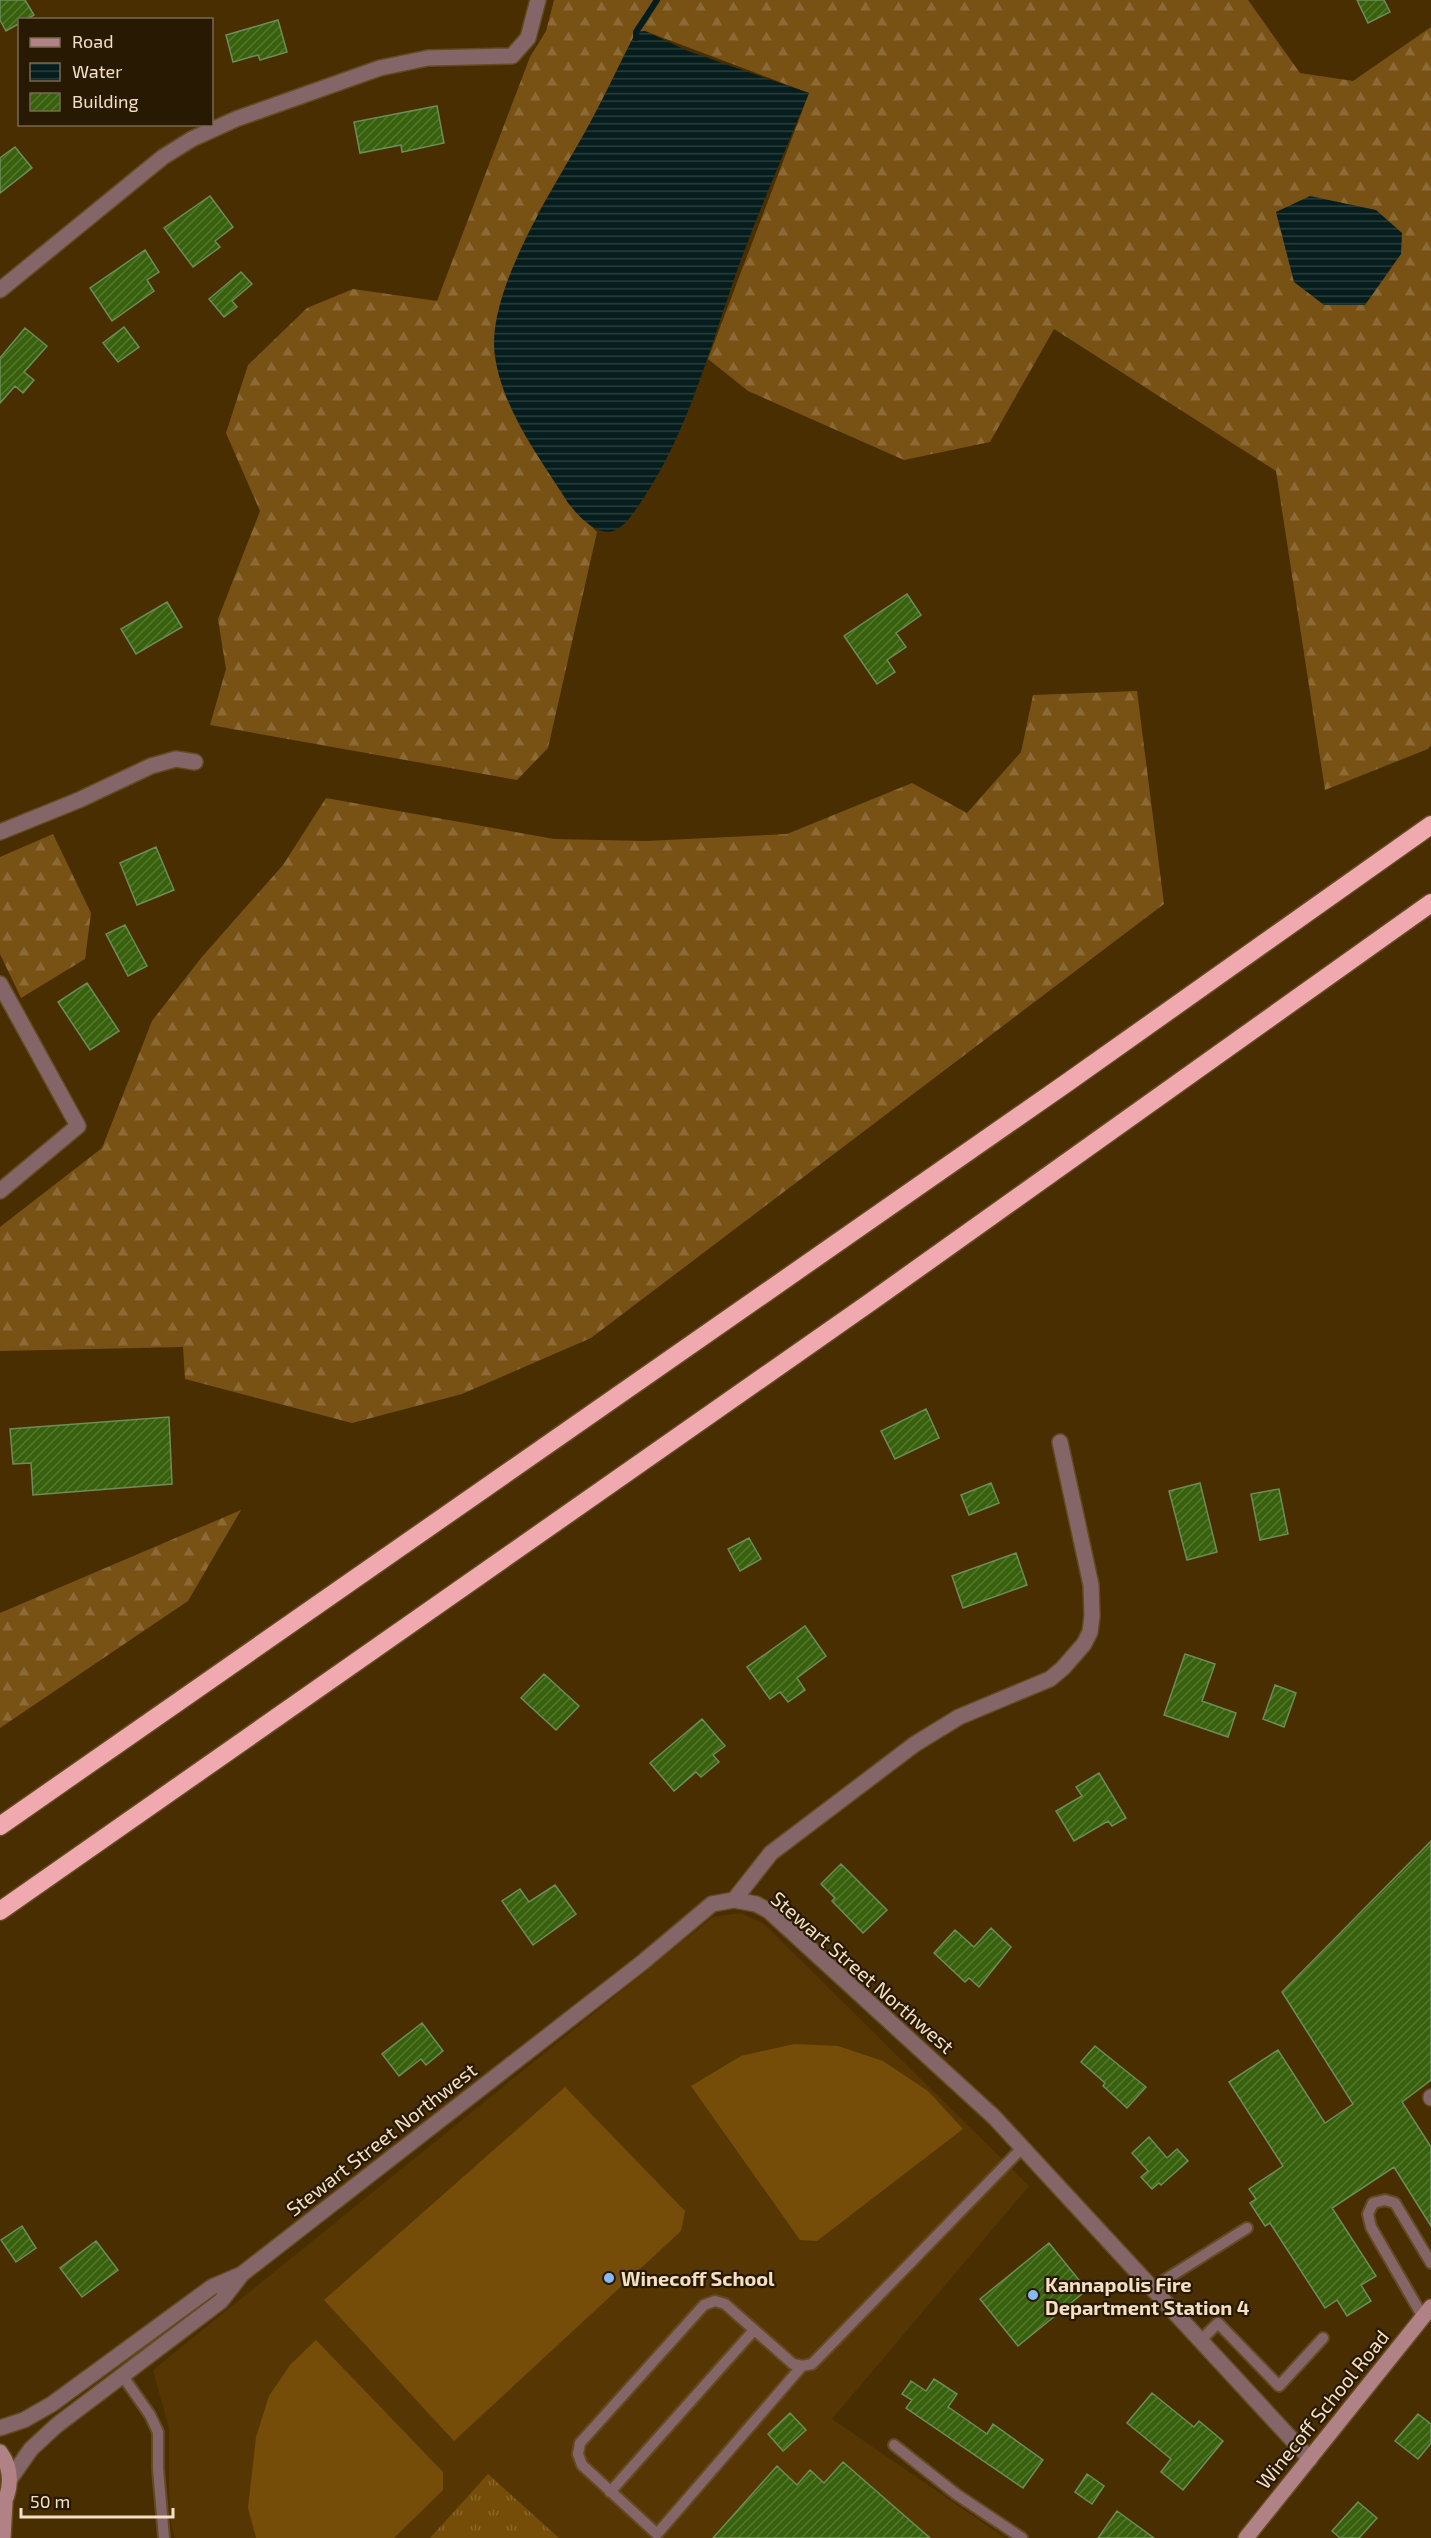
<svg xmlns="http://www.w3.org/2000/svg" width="1431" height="2538" font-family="'Exo 2',sans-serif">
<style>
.built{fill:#563703}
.grass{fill:#754d08}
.forest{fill:url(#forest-firs)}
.park{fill:url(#park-tufts)}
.water{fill:url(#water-rules)}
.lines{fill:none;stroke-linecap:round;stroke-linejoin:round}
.stream{stroke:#061d1d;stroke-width:6}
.building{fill:url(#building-hatch);stroke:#6d8d58;stroke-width:1.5}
.lane-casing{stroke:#654a21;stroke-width:14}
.street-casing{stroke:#654a21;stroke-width:18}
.secondary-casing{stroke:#654a21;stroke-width:18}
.highway-casing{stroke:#654a21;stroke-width:21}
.lane{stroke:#846669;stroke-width:10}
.street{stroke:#846669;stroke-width:15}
.secondary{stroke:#b08285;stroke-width:15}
.highway{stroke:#f0a9af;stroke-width:18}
.poi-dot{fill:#86bbfb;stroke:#281903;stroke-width:2}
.labels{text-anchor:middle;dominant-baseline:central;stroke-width:4.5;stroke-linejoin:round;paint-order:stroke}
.street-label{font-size:20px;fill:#f5e0c5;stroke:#281903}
.poi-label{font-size:20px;font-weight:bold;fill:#f5e0c5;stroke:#281903;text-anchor:start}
</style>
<defs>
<pattern id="forest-firs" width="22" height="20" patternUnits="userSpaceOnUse" patternTransform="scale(1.5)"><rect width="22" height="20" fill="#785115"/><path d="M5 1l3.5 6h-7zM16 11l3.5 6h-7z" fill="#8c6a36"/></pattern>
<pattern id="park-tufts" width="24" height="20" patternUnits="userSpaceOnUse" patternTransform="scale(1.5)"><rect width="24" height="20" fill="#754d08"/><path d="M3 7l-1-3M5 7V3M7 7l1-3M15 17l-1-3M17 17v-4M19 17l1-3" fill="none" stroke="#89662a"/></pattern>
<pattern id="water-rules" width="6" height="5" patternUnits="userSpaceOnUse" patternTransform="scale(1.5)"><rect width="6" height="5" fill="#061d1d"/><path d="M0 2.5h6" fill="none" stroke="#2b3e3c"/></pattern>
<pattern id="building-hatch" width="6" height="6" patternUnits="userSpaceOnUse" patternTransform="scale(1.5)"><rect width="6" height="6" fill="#37610c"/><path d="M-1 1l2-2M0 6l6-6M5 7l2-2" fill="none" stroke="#55772e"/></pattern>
</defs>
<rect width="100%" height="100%" fill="#492e02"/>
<path class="built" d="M741,1913l23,11 265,262 -197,233 173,119h-830l-4,-13 -2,-40v-57l-16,-58 560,-453z"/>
<path class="grass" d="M794,2044l44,2 45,15 45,30 35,38 -146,112 -17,-1 -109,-154 50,-30z
M565,2087l120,124 -4,20 -227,210 -130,-141z
M316,2340l127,132v18l-49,48h-138l-8,-30 8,-71 13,-41 21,-31z"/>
<path class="forest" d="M554,0h694l52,73 53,8 78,-54v718l-3,4 -103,41 -49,-319 -222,-142 -64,113 -86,18 -156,-69 -40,-32 101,-266 -164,-62 -9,1 -48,96 -50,85 29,289 30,30 -49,216 -31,32 -307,-55 16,-56 -8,-50 42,-108 -34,-78 22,-68 59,-57 46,-19 84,12 93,-244 16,-26z
M1137,691l27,213 -573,434 -129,56 -110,29 -167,-44 -2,-32 -183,4v-124l102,-79 50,-127 49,-63 82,-93 43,-67 228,41 92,2 141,-7 125,-51 55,30 54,-61 12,-57z
M53,834l38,79 -6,46 -64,39 -21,-44v-97z
M241,1510l-53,91 -188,127v-115z"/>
<path class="park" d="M488,2474l71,64h-129z"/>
<path class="water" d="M645,31l43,20 121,42c-24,59 -51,118 -72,178 -28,79 -49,162 -96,231 -7,10 -15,23 -25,28 -20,9 -43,-19 -53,-35 -27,-42 -60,-87 -68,-138 -10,-65 59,-169 90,-225 18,-32 34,-67 51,-100z
M1310,196l66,14 26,23 -1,21 -36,51h-41l-30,-23 -18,-70z"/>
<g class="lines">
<path class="stream" d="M636,38v-6l21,-32"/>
</g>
<path class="building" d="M0,0h25l9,15 -8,5h-6v3l-14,8 -6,-11z
M1357,0h27l6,12 -22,11z
M278,20l9,32 -27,8 -2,-5 -25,7 -7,-27z
M437,106l7,37 -42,9 -1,-7 -41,8 -6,-31z
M15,147l17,21 -32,25v-35z
M210,196l23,31 -18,14 5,6 -27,20 -29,-39z
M145,250l14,22 -12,8 7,11 -42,30 -22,-33z
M241,272l11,12 -20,17 5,6 -13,10 -15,-18z
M124,327l15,20 -21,15 -15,-19z
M25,328l22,18 -23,26 10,8 -11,13 -8,-7 -15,17v-45z
M907,594l14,21 -25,18 10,14 -19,13 8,12 -18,12 -33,-48z
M167,602l15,25 -46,27 -15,-25z
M156,847l18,43 -37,15 -17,-42z
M125,925l22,41 -19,10 -22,-42z
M87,983l32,48 -29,19 -32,-48z
M926,1409l13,29 -44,21 -14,-28z
M169,1417l3,67 -139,11 -2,-32 -18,1 -3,-35z
M991,1483l8,20 -30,12 -8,-20z
M1200,1483l17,69 -30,8 -18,-69z
M1279,1489l9,45 -28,6 -9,-46z
M749,1538l12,21 -21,12 -12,-22z
M1016,1553l11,32 -64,23 -11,-32z
M805,1626l21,30 -29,22 8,12 -17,12 -8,-10 -10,7 -23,-32z
M1185,1654l30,10 -13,37 34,12 -8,24 -64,-22z
M544,1674l35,32 -23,24 -35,-32z
M1275,1685l21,8 -12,34 -21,-8z
M702,1719l23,27 -12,9 6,7 -18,15 -5,-5 -22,19 -24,-28z
M1099,1773l27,45 -14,8 -4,-5 -34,20 -18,-30 26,-15 -6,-9z
M1431,1841v239l-29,22 29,45v79l-37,-59 -62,41 44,68 -15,9 10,16 -24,15 -10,-16 -12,8 -55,-85 -5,3 -15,-23 6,-4 -7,-10 34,-23 -54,-84 49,-32 47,73 28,-19 -71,-112z
M841,1864l46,46 -24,23 -31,-32 3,-3 -14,-14z
M555,1885l21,29 -43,31 -31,-44 18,-12 9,13z
M991,1928l20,19 -32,40 -10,-9 -4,4 -31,-29 21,-23 19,17z
M422,2023l21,28 -17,14 -5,-6 -22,17 -17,-22z
M1095,2046l51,41 -19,21 -24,-22 2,-3 -24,-21z
M1149,2137l18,21 10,-9 11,12 -27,24 -2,-2 -7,6 -11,-12 7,-6 -16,-18z
M22,2226l14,22 -20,14 -15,-22z
M96,2241l22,29 -36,27 -22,-29z
M1049,2243l38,47 -69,56 -38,-47z
M934,2379l23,15 -9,13 6,4 33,23 6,-10 50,36 -20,28 -117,-80 6,-8 -10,-6 9,-13 15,10z
M1152,2393l42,34 5,-6 24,20 -40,49 -22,-18 10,-13 -44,-36z
M790,2413l16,17 -23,21 -15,-17z
M1418,2414l13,10v19l-13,16 -23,-18z
M843,2462l87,76h-217l64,-72 20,19 13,-15 14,13z
M1087,2474l17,12 -12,18 -17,-12z
M1358,2502l19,16 -18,20h-19l-8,-7z
M1117,2511l37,27h-56z"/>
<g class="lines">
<defs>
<path id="lane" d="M1152,2288l95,-60
M1423,2317l-52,-90 -3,-13 5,-11 12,-3 10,3 36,60
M1200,2341l18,-18 61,63 44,-48
M802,2366l-145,168 -75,-69 -4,-11 2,-11 124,-138 11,-4 10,3 68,60 9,2 10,-2 210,-216
M122,2375l28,40 8,17v37l6,69
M894,2445l62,49 66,44
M610,2492l144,-162"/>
<path id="street" d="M0,290l163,-133 29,-18 44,-20 144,-51 48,-10 84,-2 16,-18 10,-38
M0,832l79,-32 72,-34 25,-7 19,3
M0,984l78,142 -78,65
M734,1900l37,-47 144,-109 44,-27 91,-38 13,-11 21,-24 6,-12 2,-16 -1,-31 -31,-143
M1431,2097v1
M0,2428l24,-8 28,-16 160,-117 28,-12
M10,2479l21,-30 26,-24 164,-124 21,-27 401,-312 69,-58 22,-4 22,4 13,7 225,206 316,342"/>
<path id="secondary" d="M0,2452c13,17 12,40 0,57
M3,2538l2,-36
M1246,2538l185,-231"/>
<path id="highway" d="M0,1826l1068,-744 363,-257
M0,1911l872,-610 559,-398"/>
</defs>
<use href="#lane" class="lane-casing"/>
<use href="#street" class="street-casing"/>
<use href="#secondary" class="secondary-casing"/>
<use href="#highway" class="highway-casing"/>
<use href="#lane" class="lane"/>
<use href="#street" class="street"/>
<use href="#secondary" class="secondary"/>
<use href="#highway" class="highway"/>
</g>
<g class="poi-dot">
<circle cx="609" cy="2278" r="6"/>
<circle cx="1033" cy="2295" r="6"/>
</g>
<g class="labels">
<g class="street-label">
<text transform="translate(863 1972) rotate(41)">Stewart Street Northwest</text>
<text transform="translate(381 2139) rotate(-38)">Stewart Street Northwest</text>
<text transform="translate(1322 2409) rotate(-51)">Winecoff School Road</text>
</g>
<g class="poi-label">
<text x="621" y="2278">Winecoff School</text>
<text x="1045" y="2284">Kannapolis Fire<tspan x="1045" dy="23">Department Station 4</tspan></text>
</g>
</g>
<rect x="18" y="18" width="195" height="108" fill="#281903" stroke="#7a6951" stroke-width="1.5"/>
<rect x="30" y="38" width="30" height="9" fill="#b08285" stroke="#7a6951" stroke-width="1.5"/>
<text x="72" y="48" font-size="18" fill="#f5e0c5">Road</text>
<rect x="30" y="63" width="30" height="18" fill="url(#water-rules)" stroke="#7a6951" stroke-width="1.5"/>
<text x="72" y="78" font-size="18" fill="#f5e0c5">Water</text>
<rect x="30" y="93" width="30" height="18" fill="url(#building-hatch)" stroke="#7a6951" stroke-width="1.5"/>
<text x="72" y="108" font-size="18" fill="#f5e0c5">Building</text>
<path d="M21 2508v9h152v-9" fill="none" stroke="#f5e0c5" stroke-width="3"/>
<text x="30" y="2508" font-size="18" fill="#f5e0c5" stroke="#281903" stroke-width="4.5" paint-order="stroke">50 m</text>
</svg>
